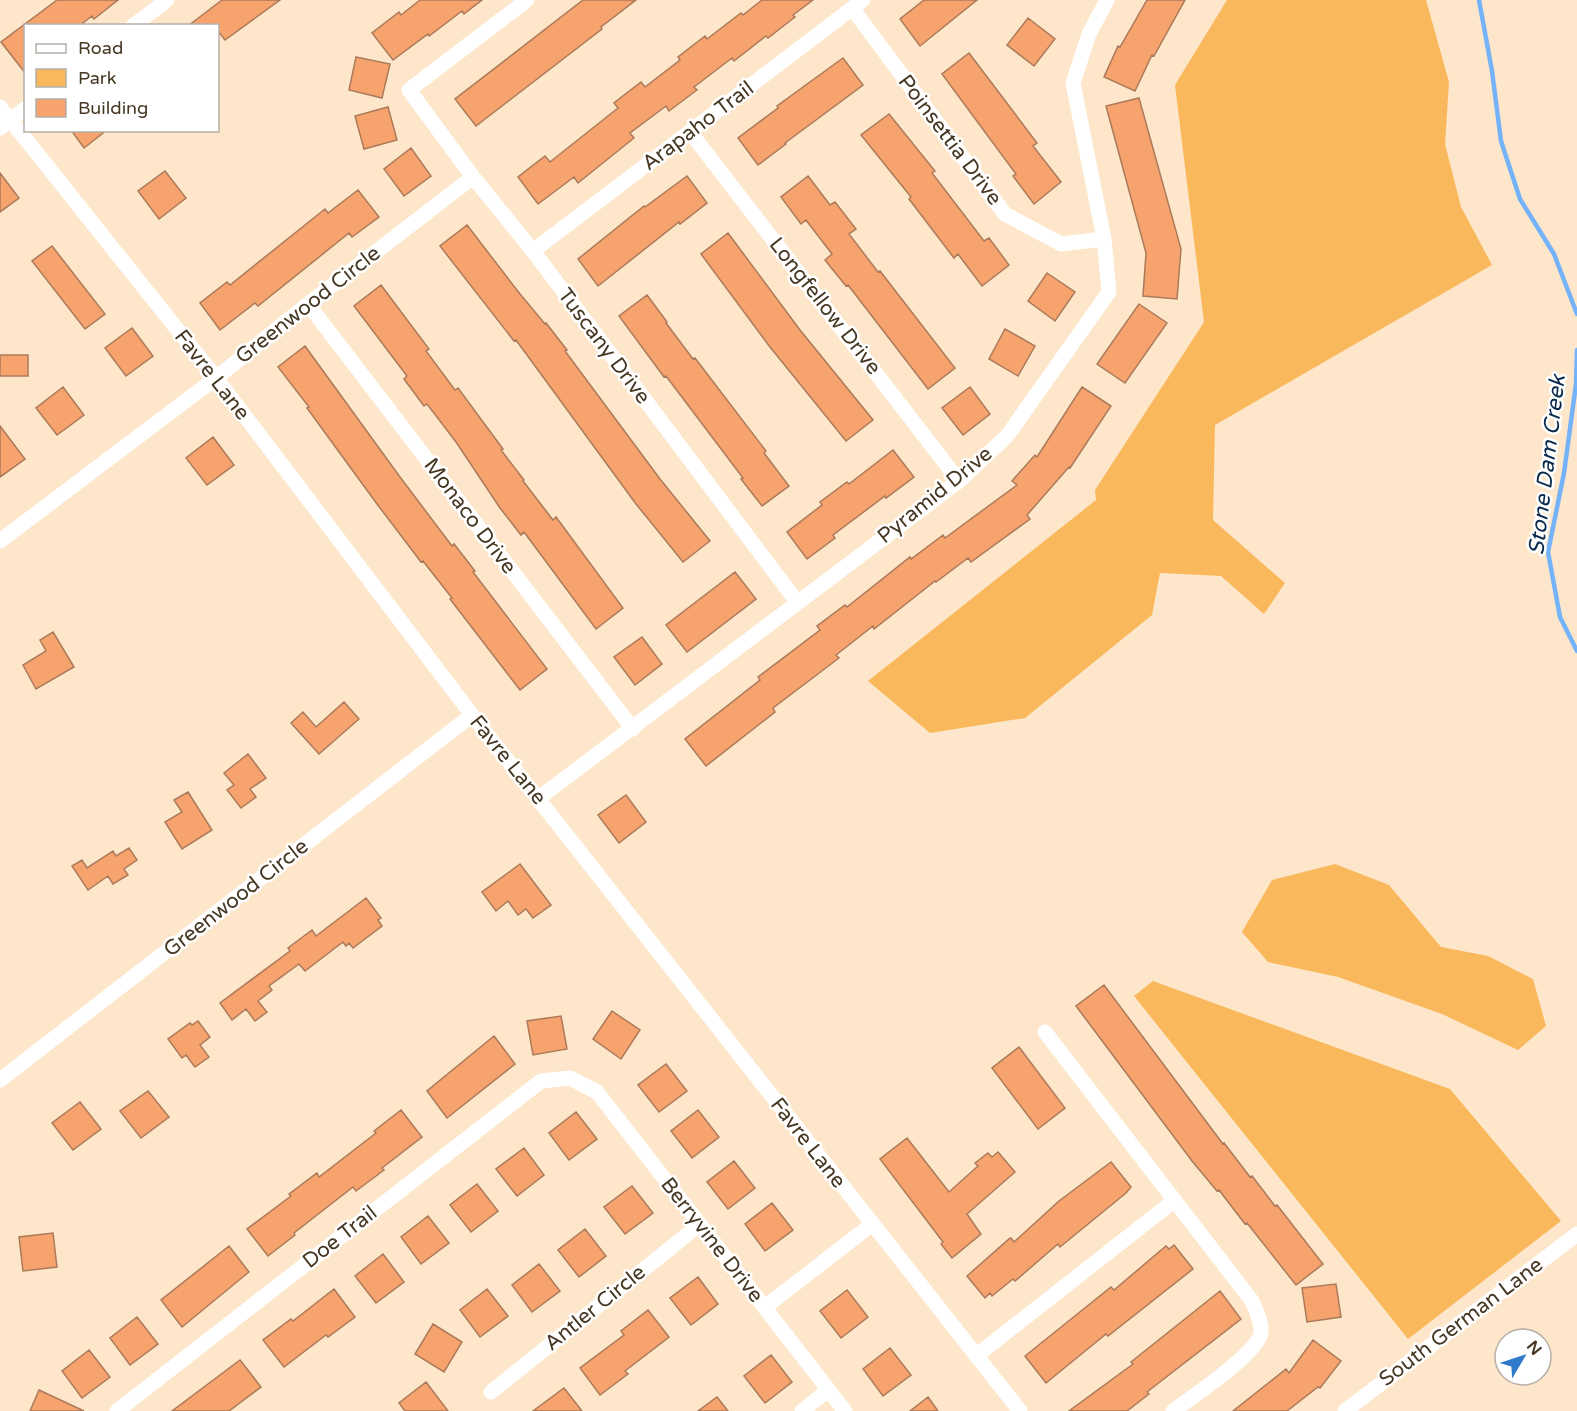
<svg xmlns="http://www.w3.org/2000/svg" width="1577" height="1411" font-family="'Varela Round',sans-serif">
<style>
.green{fill:#fab85c}
.lines{fill:none;stroke-linecap:round;stroke-linejoin:round}
.stream{stroke:#74b2f9;stroke-width:4.5}
.building{fill:#f6a36d;stroke:#ac7a5b;stroke-width:1.5}
.minor{stroke:#fff;stroke-width:15}
.labels{text-anchor:middle;dominant-baseline:central;stroke-width:5;stroke-linejoin:round;paint-order:stroke}
.street-label{font-size:21px;fill:#463723;stroke:#fff}
.water-label{font-size:22px;font-style:italic;fill:#0a2a4c;stroke:#fff}
</style>
<rect width="100%" height="100%" fill="#fde6c9"/>
<path class="green" d="M1227,0h199l23,82 -4,62 16,63 31,58 -277,160 -2,95 72,63 -21,31 -43,-38 -61,-3 -8,42 -127,103 -95,15 -62,-52 228,-181 -1,-10 109,-168 -29,-237z
M1335,864l54,21 52,62 47,9 45,23 13,47 -28,24 -76,-36 -104,-37 -70,-15 -26,-30 30,-52z
M1153,981l297,108 111,132 -153,118 -274,-343z"/>
<g class="lines">
<path class="stream" d="M1479,0l13,71 9,70 19,58 34,55 23,60
M1577,350l-1,34 -12,89 -16,79 12,65 17,34"/>
</g>
<path class="building" d="M57,0h61l-24,19 -2,-3 -13,10h-53v48l-25,-32z
M222,0h58l-55,40 -7,-9v-5h-30z
M420,0h62l-18,14 -2,-3 -33,25 -1,-2 -35,26 -21,-27 27,-21 2,3z
M583,0h53l-35,27 1,2 -126,97 -21,-27z
M762,0h51l-20,15 2,2 -27,21 -2,-2 -32,25 -2,-3 -38,29 3,3 -28,21 -3,-5 -36,27 4,5 -56,45 -4,-6 -36,27 -20,-27 27,-21 5,6 68,-54 -4,-5 27,-21 4,5 35,-27 -2,-3 27,-21 2,3 34,-26 2,2z
M924,0h53l-57,46 -20,-27z
M1147,0h38l-31,56 -2,-1 -17,36 -31,-14 14,-31 2,1z
M1028,18l27,21 -21,27 -27,-21z
M969,53l68,90 -4,3 28,36 -27,22 -21,-28 3,-2 -74,-100z
M356,57l34,7 -8,34 -33,-8z
M843,58l20,27 -78,58 1,1 -28,21 -20,-27 40,-30 -1,-2z
M1139,98l42,151 -4,50 -34,-3 3,-43 -40,-147z
M388,107l9,33 -33,9 -9,-33z
M889,114l46,57 -3,2 52,68 5,-3 20,27 -27,21 -24,-32 -4,4 -45,-59 2,-2 -50,-62z
M71,130h36l-23,18z
M411,148l20,28 -27,20 -20,-27z
M165,171l21,27 -27,21 -21,-28z
M0,173l19,25 -19,14z
M687,176l20,27 -27,21 -1,-2 -81,64 -20,-27 66,-53 1,1z
M808,176l22,29 5,-3 21,27 -7,5 29,38 2,-1 75,97 -27,21 -80,-104 -2,1 -21,-26 7,-6 -26,-34 -5,4 -20,-27z
M358,190l21,27 -27,20 -3,-4 -91,73 -3,-3 -35,27 -20,-27 27,-21 3,3 95,-76 3,4z
M467,225l53,69 25,30 1,-1 21,27 -2,1 95,128 50,62 -27,21 -47,-58 -120,-164 -2,1 -74,-95z
M728,233l72,97 73,90 -27,21 -76,-94 -69,-93z
M52,246l53,68 -20,15 -53,-68z
M1047,273l28,19 -20,29 -27,-20z
M381,285l48,64 -3,2 29,39 3,-2 45,61 -2,1 23,30 -1,1 30,39 3,-3 67,91 -27,21 -72,-97 -3,3 -21,-27 -44,-66 -29,-38 -3,2 -20,-27 3,-3 -53,-70z
M647,295l20,27 -1,1 27,36 2,-1 71,93 -2,2 25,33 -27,20 -21,-27 2,-1 -77,-102 -2,1 -45,-61z
M1139,304l28,19 -42,60 -28,-19z
M132,328l21,28 -27,20 -21,-28z
M1005,329l30,17 -17,30 -29,-17z
M305,346l95,131 52,69 2,-2 21,27 -2,1 74,97 -27,21 -70,-91 2,-1 -29,-37 -2,1 -44,-58 -70,-96 2,-1 -31,-40z
M0,355h28v21h-28z
M63,387l21,28 -27,20 -21,-27z
M970,387l20,27 -27,21 -21,-27z
M1082,387l29,19 -41,62 -1,-1 -42,48 3,4 -59,43 -3,-4 -32,24 -1,-1 -61,48 -1,-3 -37,29 3,3 -66,50 2,4 -69,54 -21,-27 75,-59 -2,-3 62,-47 -3,-4 28,-21 2,2 63,-50 1,2 32,-24 2,3 72,-53 -5,-4 23,-26 2,2z
M0,426l25,33 -25,18z
M213,437l21,28 -27,20 -21,-27z
M893,450l21,27 -28,21 -1,-2 -52,39 2,3 -28,21 -20,-27 35,-27 -2,-3 27,-20 2,2z
M735,572l21,27 -69,53 -21,-27z
M53,632l21,35 -38,22 -13,-24 23,-14 -6,-11z
M642,637l20,27 -27,21 -21,-28z
M344,702l15,17 -40,35 -28,-31 12,-11 13,15z
M248,754l18,24 -16,11 6,8 -15,11 -14,-18 7,-5 -10,-12z
M188,792l24,38 -30,19 -17,-27 17,-10 -8,-12z
M626,795l20,27 -27,21 -21,-28z
M129,848l8,12 -13,9 4,6 -15,9 -5,-8 -20,14 -16,-24 10,-6 5,8 26,-17 3,5z
M520,864l31,41 -18,13 -7,-9 -8,6 -10,-14 -12,10 -14,-19z
M366,898l15,20 -3,2 4,6 -29,22 -4,-5 -3,3 -3,-4 -38,29 -6,-7 -30,22 3,4 -14,11 9,11 -12,9 -9,-12 -14,11 -12,-17 70,-52 -2,-3 24,-18 4,6z
M1104,985l119,159 1,-1 26,34 2,-1 23,30 2,-1 46,59 -27,21 -49,-62 -2,1 -26,-34 -2,1 -25,-30 -116,-155z
M612,1011l28,19 -19,29 -28,-20z
M561,1016l6,33 -34,6 -6,-34z
M198,1021l12,16 -10,8 9,12 -14,10 -9,-12 -4,3 -14,-19 22,-16 2,2z
M494,1036l21,28 -68,54 -20,-27z
M1019,1047l46,61 -27,21 -46,-61z
M666,1064l21,27 -28,21 -21,-27z
M148,1091l21,26 -28,21 -21,-27z
M80,1102l21,27 -28,21 -21,-27z
M401,1110l21,27 -40,31 2,2 -28,21 -3,-4 -59,46 1,2 -27,21 -21,-27 44,-33 -2,-2 28,-21 2,4 57,-44 -2,-2z
M698,1110l21,27 -27,21 -21,-27z
M576,1112l21,27 -28,21 -20,-27z
M907,1138l42,54 29,-26 -3,-3 13,-10 4,4 6,-5 17,20 -48,42 14,20 -29,24 -11,-14 2,-2 -63,-83z
M524,1148l20,27 -27,21 -21,-27z
M734,1161l21,27 -27,21 -21,-27z
M1111,1162l20,25 -5,6 -66,54 -2,-3 -43,37 -2,-2 -21,17 -2,-3 -5,5 -18,-22 42,-37 2,-1 3,4 45,-41z
M477,1184l21,27 -27,21 -21,-27z
M632,1186l21,27 -28,21 -21,-27z
M772,1203l21,27 -28,21 -20,-27z
M428,1216l21,27 -28,21 -20,-27z
M585,1229l21,27 -27,21 -21,-27z
M53,1233l4,34 -34,4 -4,-34z
M1174,1245l19,24 -85,67 -2,-2 -60,49 -21,-27 86,-69 3,3 52,-44 3,3z
M229,1246l20,26 -67,55 -21,-27z
M383,1254l21,28 -28,21 -21,-27z
M539,1264l21,27 -28,21 -20,-27z
M698,1277l20,27 -27,21 -21,-27z
M1336,1284l5,33 -34,5 -5,-34z
M334,1289l21,28 -27,20 -2,-2 -42,32 -21,-27 28,-21 2,2z
M487,1289l21,27 -28,21 -20,-27z
M847,1290l21,27 -27,21 -21,-27z
M1220,1291l21,28 -94,73 2,2 -22,17h-58l64,-47 -2,-2z
M648,1310l21,27 -44,34 3,3 -28,21 -20,-27 44,-33 -3,-4z
M137,1317l21,27 -28,21 -20,-27z
M433,1324l29,18 -18,30 -29,-18z
M1313,1340l28,21 -21,27 -2,-1 -31,24h-54l53,-42 3,4z
M890,1348l21,27 -28,21 -20,-27z
M89,1350l21,27 -28,21 -20,-27z
M771,1355l21,27 -27,21 -21,-27z
M240,1360l21,27 -32,24h-57z
M426,1382l22,29h-43l-6,-8z
M564,1388l18,23h-49z
M39,1390l45,21h-54z
M717,1397l11,14h-30z
M928,1397l10,14h-28z"/>
<g class="lines">
<path class="minor" d="M527,0l-118,90 64,87 60,74 264,351
M852,8l153,206 56,30 43,-5
M133,26l34,-26
M0,107l216,271 256,337 548,696
M0,128l26,-20
M690,132l269,349
M533,251l330,-251
M308,304l325,425
M0,541l216,-163 92,-74 165,-127
M539,798l420,-317 48,-45 102,-144 -5,-53 -31,-156 16,-49 18,-34
M1045,1032l207,269c4,9 10,21 9,32 -4,21 -69,64 -88,78
M0,1080l472,-365
M765,1307l106,-82
M976,1356l199,-156
M491,1392l208,-167
M117,1411l424,-330 29,-3 27,14 248,319
M802,1411l26,-21
M1345,1411l232,-177"/>
</g>
<g class="labels">
<g class="street-label">
<text transform="translate(698 126) rotate(-37)">Arapaho Trail</text>
<text transform="translate(950 140) rotate(53)">Poinsettia Drive</text>
<text transform="translate(308 305) rotate(-38)">Greenwood Circle</text>
<text transform="translate(825 306) rotate(52)">Longfellow Drive</text>
<text transform="translate(604 346) rotate(53)">Tuscany Drive</text>
<text transform="translate(212 375) rotate(52)">Favre Lane</text>
<text transform="translate(935 495) rotate(-39)">Pyramid Drive</text>
<text transform="translate(470 516) rotate(53)">Monaco Drive</text>
<text transform="translate(508 760) rotate(51)">Favre Lane</text>
<text transform="translate(236 898) rotate(-38)">Greenwood Circle</text>
<text transform="translate(808 1143) rotate(52)">Favre Lane</text>
<text transform="translate(340 1237) rotate(-38)">Doe Trail</text>
<text transform="translate(712 1240) rotate(52)">Berryvine Drive</text>
<text transform="translate(595 1308) rotate(-39)">Antler Circle</text>
<text transform="translate(1461 1322) rotate(-37)">South German Lane</text>
</g>
<g class="water-label">
<text transform="translate(1547 465) rotate(-83)">Stone Dam Creek</text>
</g>
</g>
<rect x="24" y="24" width="195" height="108" fill="#ffffff" stroke="#b5afa7" stroke-width="1.5"/>
<rect x="36" y="44" width="30" height="9" fill="#ffffff" stroke="#b5afa7" stroke-width="1.5"/>
<text x="78" y="54" font-size="18" fill="#463723">Road</text>
<rect x="36" y="69" width="30" height="18" fill="#fab85c" stroke="#b5afa7" stroke-width="1.5"/>
<text x="78" y="84" font-size="18" fill="#463723">Park</text>
<rect x="36" y="99" width="30" height="18" fill="#f6a36d" stroke="#b5afa7" stroke-width="1.5"/>
<text x="78" y="114" font-size="18" fill="#463723">Building</text>
<g transform="translate(1523 1357) rotate(51)"><circle r="28" fill="#ffffff" stroke="#b5afa7" stroke-width="1.5"/>
<path d="M0-4.5L10 22L0 15L-10 22Z" fill="#2e79c9"/>
<text y="-9" font-size="16" font-weight="bold" text-anchor="middle" fill="#463723">N</text>
</g>
</svg>
